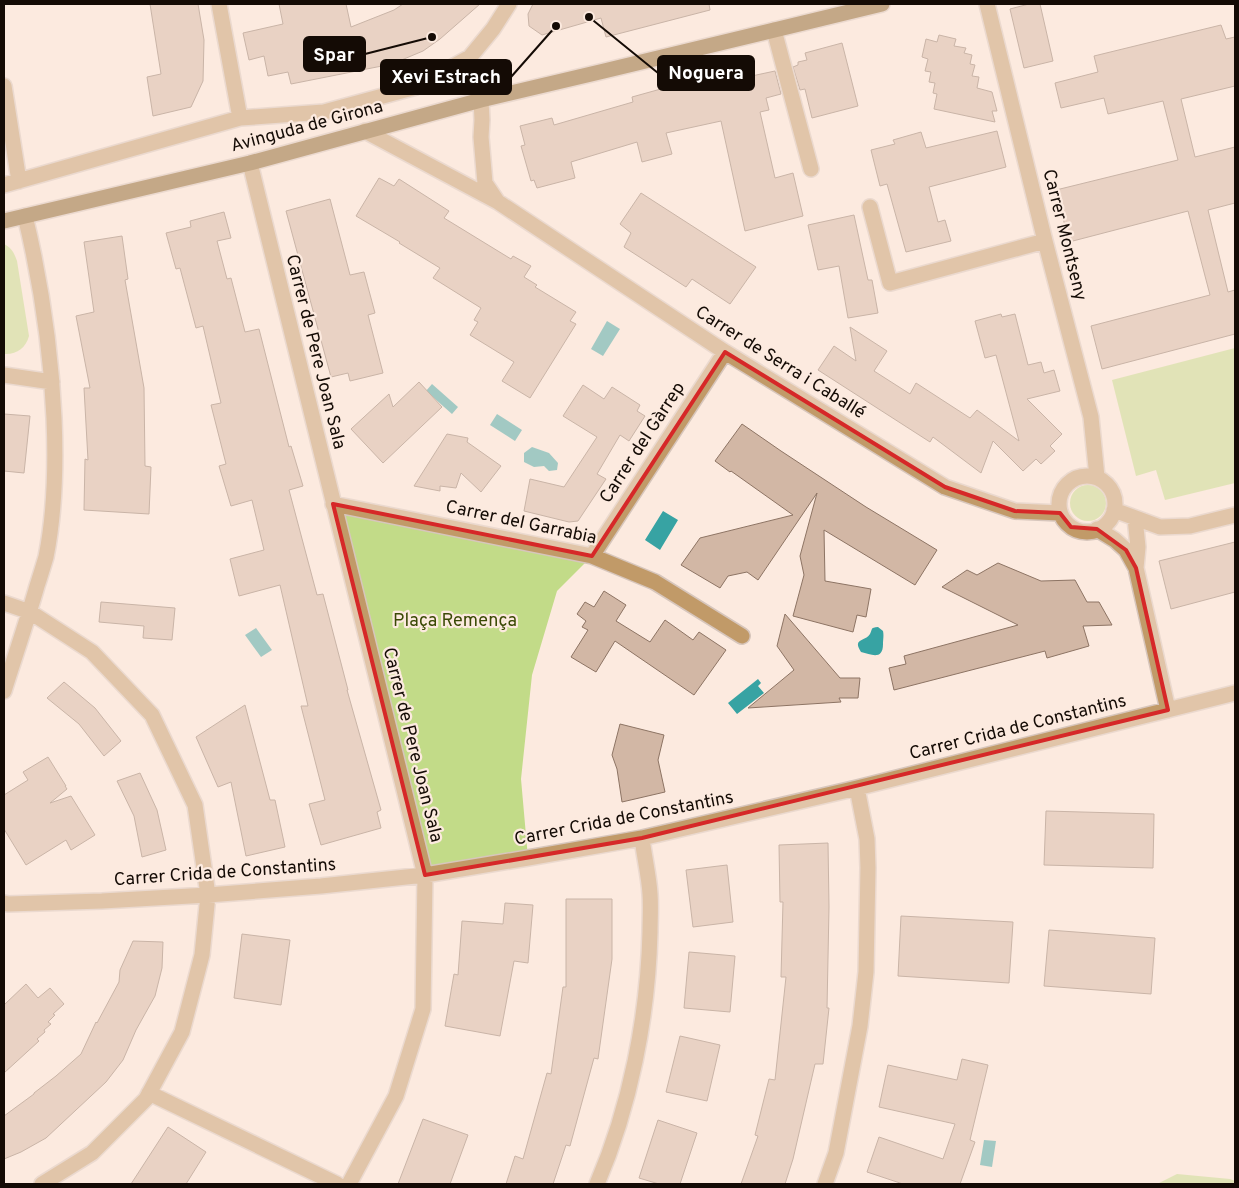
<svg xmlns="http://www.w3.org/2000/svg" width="1239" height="1188" font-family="Overpass,sans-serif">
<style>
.green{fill:#c2db88}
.water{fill:#37a3a3}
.building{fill:#d2b7a5;stroke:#8d7464}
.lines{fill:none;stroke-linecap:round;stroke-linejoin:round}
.minor-casing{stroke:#d7c6bc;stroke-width:18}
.major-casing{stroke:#d7c6bc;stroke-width:18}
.minor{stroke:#c19a68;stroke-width:15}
.major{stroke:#82591d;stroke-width:15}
.marked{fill:none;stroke:#d62828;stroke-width:4;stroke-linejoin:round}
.labels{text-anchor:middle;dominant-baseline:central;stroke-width:4.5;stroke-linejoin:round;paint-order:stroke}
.street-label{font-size:18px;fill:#140b05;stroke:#fceadf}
.park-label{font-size:18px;fill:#3a4904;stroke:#fceadf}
.leader{fill:none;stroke:#140b05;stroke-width:2}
.callout-dot{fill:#140b05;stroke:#fceadf;stroke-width:2}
.callout{fill:#140b05;stroke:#140b05;stroke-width:2}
.callout-label{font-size:19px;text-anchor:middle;font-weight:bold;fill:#fff}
</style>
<rect width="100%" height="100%" fill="#fceadf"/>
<path class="green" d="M4,244c8,4 10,9 13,17l12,75c-3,12 -13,19 -25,18z
M1235,348v135l-70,17 -9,-30 -20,6 -24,-96z
M1070 503a18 18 0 1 1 36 0a18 18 0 1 1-36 0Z
M333,504l259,52 -35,35 -25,84 -11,104 7,79 -103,17z
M1177,1174l53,5 5,2v3h-78z"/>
<path class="water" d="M607,321l13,8 -17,27 -12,-7z
M432,384l26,23 -6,7 -26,-23z
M497,414l25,16 -7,11 -25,-16z
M532,447l17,6 9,10 -1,7 -8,1 -5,-5 -10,1 -10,-5v-9z
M663,511l15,9 -18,30 -15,-10z
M878,627l5,4c1,5 0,8 0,13 0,16 -11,11 -22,8 -9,-14 4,-10 9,-18 3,-6 0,-6 8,-7z
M256,628l16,22 -11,7 -16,-22z
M758,679l3,4 -3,3 6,7 -27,21 -9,-11z
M984,1140l12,1 -4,26 -12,-2z"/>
<path class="building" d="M150,4h48l6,36 -1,41 -12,26 -38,9 -6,-39 14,-3z
M279,4h67l5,23 43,-17 9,-6h77l-40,35 -17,12 -31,13 -101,20 -3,-12 -20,4 -4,-20 -15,4 -6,-27 40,-9z
M533,4h176l1,6 -104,27 -5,-19 -59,17 -13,-9 -1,-12z
M1029,4h11l13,57 -29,7 -14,-59z
M1221,25l5,14 9,-2v49l-54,13 14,58 40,-10v56l-27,7 20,82 7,-2v44l-133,35 -11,-43 119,-31 -22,-84 -119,31 -13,-52 122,-30 -15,-59 -55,13 -4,-16 -43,10 -6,-25 43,-11 -4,-16z
M939,35l17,4 -2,7 12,2 -2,5 8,2 -2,9 5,1 -3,11 7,1 -2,11 15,4 5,19h-5l3,11 -61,-13 3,-15 -4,-1 2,-10 -6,-1 2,-10 -6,-1 3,-12 -6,-2 4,-18 11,3z
M842,43l16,63 -46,12 -7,-29 -5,1 -7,-23 5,-2v-3l9,-2 -2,-7z
M745,69l2,8 28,-6 6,23 -15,4 3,12 -9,2 15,66 18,-5 10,43 -58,15 -24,-110 -55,12 6,21 -30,8 -5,-20 -66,20 4,16 -38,10 -3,-8 -3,1 -10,-35 4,-1 -5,-19 32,-8 2,7 79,-23 -1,-5 36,-10 57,-12v-1z
M997,131l9,36 -77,20 9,35 7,-2 6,21 -45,11 -19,-68 -7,2 -9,-36 24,-6 -2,-4 28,-8 5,16z
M379,178l15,8 5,-7 50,32 -5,7 67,41 2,-3 18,10 -7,11 13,8 -2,2 41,25 -6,9 6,3 -46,74 -28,-17 12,-19 -44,-27 8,-13 -4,-2 7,-12 -48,-30 7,-10 -41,-25 1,-1 -44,-26z
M641,193l115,74 -26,37 -38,-25 -6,8 -62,-40 7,-14 -11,-9z
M330,199l20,76 14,-3 11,41 -7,2 15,58 -33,8 -2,-8 -17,4 -45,-166z
M224,212l7,26 -14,3 10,38 4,-1 14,54 14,-3 30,118 2,-1 12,40 -14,4 28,105 6,-1 25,96h-1l34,120 -4,2 4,16 -60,17 -12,-41 16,-4 -24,-94h7l-28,-121 -41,11 -9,-37 34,-9 -12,-50 -21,6 -12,-40 7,-2 -15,-59 10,-2 -18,-77 -7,2 -16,-60 -4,1 -10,-36 25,-6 -1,-6z
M854,215l14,65h4l6,33 -30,5 -9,-52 -21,4 -10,-45z
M122,236l6,43 -3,1 19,108 1,78 6,1 -2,47 -65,-4 1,-51 3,1 -4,-72h6l-14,-72 18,-4 -10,-70z
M1001,314l1,3 13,-3 13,51 13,-3 3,11 10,-3 6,21 -33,8 35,35 -12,12 5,5 -14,13 -5,-5 -13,12 -30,-30 -12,32 -48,-36 -3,5 -112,-72 16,-24 22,15 -6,-34 37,24 -13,20 36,23 6,-11 54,35 7,-8 42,31 -23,-86 -11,3 -10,-37z
M419,382l23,25 -59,56 -32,-34 38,-35 4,13z
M583,385l21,14 8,-12 28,18 -3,6 8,5 -16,25 -9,-6 -23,39 9,5 -28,42 -9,1 -45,-11 6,-32 34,8 33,-50 -34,-21z
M4,414l26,2 -6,57 -20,-2z
M742,424l39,27 85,56 71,43 -22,35 -91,-55 1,51 46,8 -5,28 -9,-2 -4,17 -60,-16 11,-41 -4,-19 17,-63 -59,87 -11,-8 -19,4 -8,12 -39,-23 19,-27 93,-23 -62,-44 -1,1 -15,-11z
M447,434l21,4 -1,4 34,24 -20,26 -20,-19 -5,15 -16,-2v5l-26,-5z
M1235,542v50l-64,17 -12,-48z
M998,563l43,18 34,-1 12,22h12l13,23 -29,1 6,20 -42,12 -2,-7 -151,39 -5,-22 17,-4 -2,-8 114,-31 -76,-38 25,-17 10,5z
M604,591l22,14 -10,16 34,21 15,-22 28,20 6,-8 27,18 -32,45 -79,-54 -19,31 -25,-15 17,-27 -6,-3 4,-6 -9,-7 8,-12 9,5z
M101,602l74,6 -3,32 -29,-2 1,-12 -45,-4z
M785,614l55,64h20l-2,20h-19l2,4 -93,6 46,-38 -17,-24z
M64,682l31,26 26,33 -17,15 -25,-32 -32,-26z
M245,705l25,95h5l10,47 -39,9 -15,-74 -13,5 -22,-50z
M620,724l44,11 -6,25 7,32 -43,10 -5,-33 -5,-14z
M48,757l18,29h-1l2,3 -17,14 21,-7 24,39 -24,15 -5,-10 -40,25 -22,-36v-34l24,-15 -5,-8z
M140,773l17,37 9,40 -24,7 -8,-41 -17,-35z
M1046,811l108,3 -1,54 -109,-3z
M828,843l1,64 -2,101h2l-6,56h-8l-22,95 -8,25h-44l17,-48 -3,-1 14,-56 6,1 11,-103h-5l2,-75h-3l-1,-57z
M727,865l6,57 -40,5 -7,-57z
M566,899h46v60l-14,100 -4,-1 -24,88 -4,-1 -13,39h-47l9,-28 8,3 24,-86 4,1 12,-87h3z
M505,903l28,2 -5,58 -14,-2 -14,75 -55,-10 9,-52 4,1 4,-54 41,3z
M901,916l112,6 -4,61 -111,-7z
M1049,930l106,8 -4,56 -107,-8z
M242,934l48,6 -9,65 -47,-7z
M133,941l30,1 -1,26 -7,28 -19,34 -13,30 -17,22 -60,56 -25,14 -17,7v-43l30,-22v-1l22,-17 25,-22 15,-32 1,1 22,-41 1,-12z
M689,952l46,4 -5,56 -46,-4z
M26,984l12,14 12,-10 14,16 -11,10 2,1 -7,7 3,2 -7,6 1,2 -8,7 2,2 -35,32v-68z
M680,1036l40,9 -13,56 -41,-9z
M962,1059l26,6 -18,75 5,2 -15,42h-57l-36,-12 12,-35 64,22 12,-35 -76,-17 9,-42 69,15z
M423,1119l45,16 -18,49h-52z
M658,1120l39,13 -17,51h-21l-20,-6z
M168,1127l38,25 -20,32h-55z"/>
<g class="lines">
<defs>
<path id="minor" d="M219,4l21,114
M987,4l58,237 46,176 6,60
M774,30l37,139
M4,86l15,95
M365,131l133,71 227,150 220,135 70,24 45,2
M250,163l175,712 -2,134 -27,87 -47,88
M4,185l236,-67 84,-6 92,-25 54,-30
M497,201l-12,-18 -4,-46 1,-17 -1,-20 -9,-24 -2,-19 23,-28 16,-25
M870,207l20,76 155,-42
M4,375l48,7
M1059 504a28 28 0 1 1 56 0a28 28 0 1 1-56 0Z
M333,504l259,52 63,26 87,54
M1114,510l46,17 30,-1 45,-11
M1135,518l3,29 -2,21
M1097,529l18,11 11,10 10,18 32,142
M592,556l133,-204
M4,603l26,9 62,40 60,63 43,90 13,90 -6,60 -20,77 -36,67 -54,54 -50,31
M4,691c11,-35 23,-70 33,-105 3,-9 6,-19 9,-29 9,-45 10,-93 8,-139 -3,-68 -13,-136 -29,-202
M4,903l4,1 94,-3 106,-6 113,-9 104,-11 103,-17 114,-20 215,-50 378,-95
M149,1093l188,91
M597,1184c33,-77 51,-167 53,-252 0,-12 1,-25 0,-38 -1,-18 -6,-38 -8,-56
M825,1184l11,-31 24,-127 6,-54 2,-104 -1,-29 -10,-51"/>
<path id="major" d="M4,221l246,-58 231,-63 123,-29 278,-67"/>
</defs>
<use href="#minor" class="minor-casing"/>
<use href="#major" class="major-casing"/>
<use href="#minor" class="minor"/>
<use href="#major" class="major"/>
</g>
<path d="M0 0H1239V1188H0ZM725,352l220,135 70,24 45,2 11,14 26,2 29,21 10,18 32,142 -526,128 -217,37 -92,-371 259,52z" fill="#fceadf" fill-opacity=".55" fill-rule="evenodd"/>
<path class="marked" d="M725,352l220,135 70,24 45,2 11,14 26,2 29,21 10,18 32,142 -526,128 -217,37 -92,-371 259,52z"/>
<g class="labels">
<g class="street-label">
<text transform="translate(307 127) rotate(-15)">Avinguda de Girona</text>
<text transform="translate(1064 235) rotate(76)">Carrer Montseny</text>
<text transform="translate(315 352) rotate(76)">Carrer de Pere Joan Sala</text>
<text transform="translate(780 363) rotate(32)">Carrer de Serra i Caballé</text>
<text transform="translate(643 443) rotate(-57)">Carrer del Gàrrep</text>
<text transform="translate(521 523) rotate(12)">Carrer del Garrabia</text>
<text transform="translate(1018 728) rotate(-14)">Carrer Crida de Constantins</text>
<text transform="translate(412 745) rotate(76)">Carrer de Pere Joan Sala</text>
<text transform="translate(624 819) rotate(-11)">Carrer Crida de Constantins</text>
<text transform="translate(225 873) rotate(-4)">Carrer Crida de Constantins</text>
</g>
<g class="park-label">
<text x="455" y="621">Plaça Remença</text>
</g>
</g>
<path class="leader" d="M432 37L365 54M589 17L658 73M556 26L511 77"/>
<g class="callout-dot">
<circle cx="432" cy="37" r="5"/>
<circle cx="589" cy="17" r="5"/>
<circle cx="556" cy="26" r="5"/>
</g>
<g class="callout">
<rect x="304" y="37" width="61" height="34" rx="5"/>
<rect x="658" y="56" width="96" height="34" rx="5"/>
<rect x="381" y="60" width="130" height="34" rx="5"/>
</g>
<g class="callout-label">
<text x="334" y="61">Spar</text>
<text x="706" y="79">Noguera</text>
<text x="446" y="83">Xevi Estrach</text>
</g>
<rect width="1239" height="1188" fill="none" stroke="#140b05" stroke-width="10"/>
</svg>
